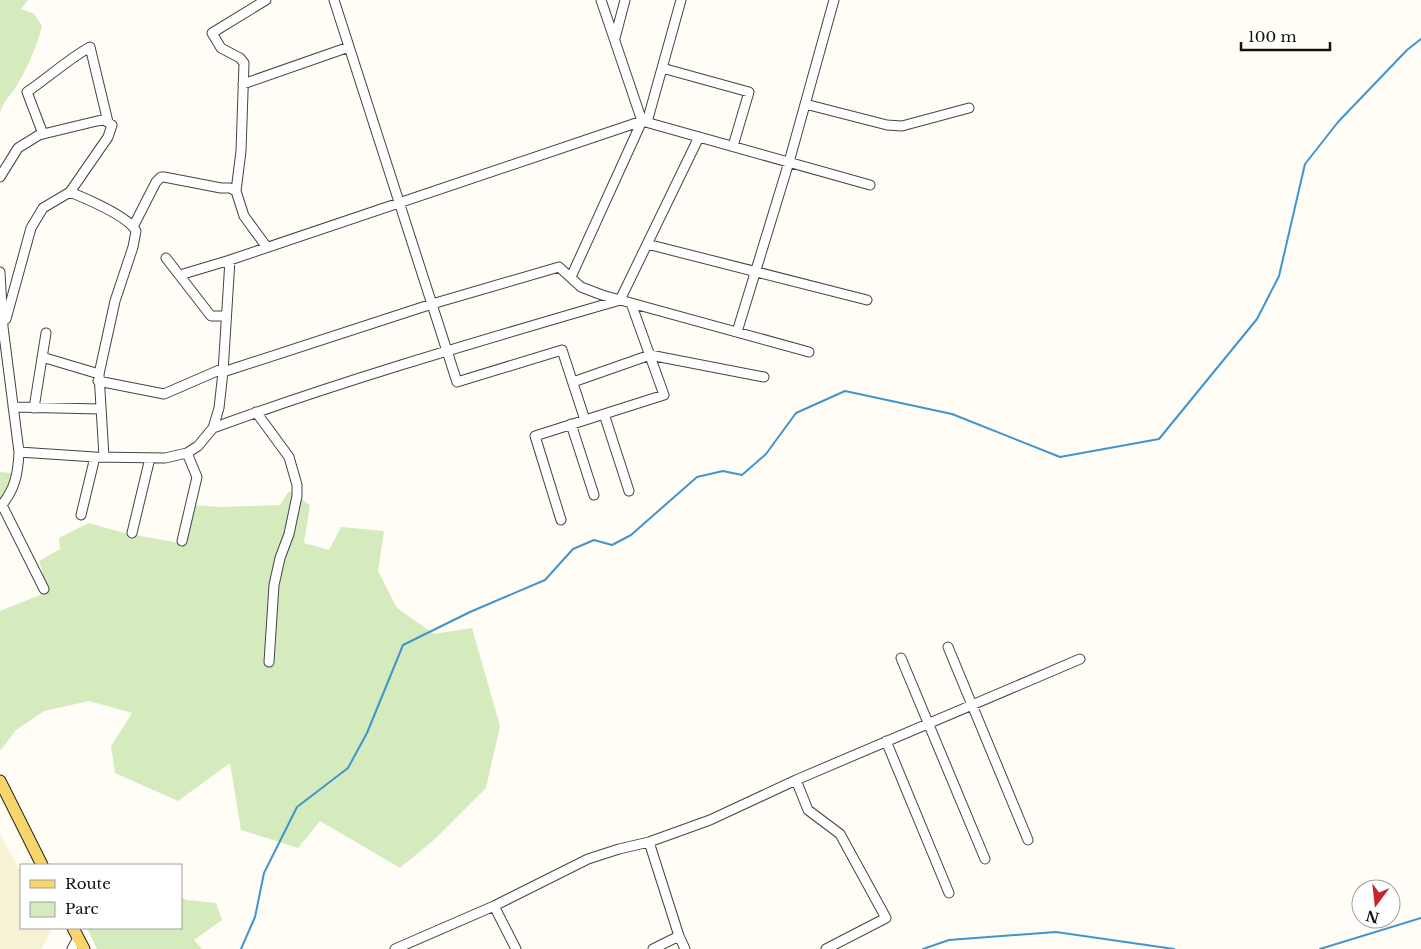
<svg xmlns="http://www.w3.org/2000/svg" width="1421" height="949" font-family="'Libre Baskerville',serif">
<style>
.farmland{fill:#f6f3d4}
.green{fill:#d5ebbd}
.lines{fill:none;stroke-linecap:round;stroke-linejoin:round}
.stream{stroke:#3f96cf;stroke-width:2}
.minor-casing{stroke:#444;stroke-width:11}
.major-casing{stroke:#222;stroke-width:13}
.minor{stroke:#fff;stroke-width:9}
.major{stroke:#f9d66b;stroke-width:11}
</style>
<rect width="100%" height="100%" fill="#fffdf5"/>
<path class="farmland" d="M0,834l21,38v56h28l2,4 -10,17h-41z"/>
<path class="green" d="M0,0h28l-7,9 13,5 8,12c-5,21 -15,42 -26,61 -6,9 -13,15 -16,26z
M0,472l12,1 -3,19 -9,10z
M289,491l21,14 -6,38 25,7 12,-23 43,4 -6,40 19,37 37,26 38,-6 28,98 -14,62 -51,51 -35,29 -80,-47 -22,27 -57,-18 -11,-67 -52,38 -63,-28 -4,-27 21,-33 -43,-12 -45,10 -28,19 -15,20 -1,-2v-137l40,-16 8,-5 -9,-29 21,-12 -1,-11 30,-15 35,10 61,11 8,-39 28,2 59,-2z
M181,897l6,3 29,3 6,17 -28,20 8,9h-105l-10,-21h94z"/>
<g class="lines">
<path class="stream" d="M241,949l14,-32 9,-44 33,-66 51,-39 19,-35 36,-88 67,-33 75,-32 28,-31 21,-9 18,5 19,-10 66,-58 26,-6 19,4 24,-21 30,-41 49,-22 107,23 108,43 99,-18 98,-120 22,-43 26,-112 33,-42 69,-72 14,-11
M923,949l26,-9 107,-8 118,17
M1320,949l101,-31"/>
<defs>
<path id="minor" d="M334,0l123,382 105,-32 23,70
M615,38l10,-38
M662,68l87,24 -16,54
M243,84l106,-37
M805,104l82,21 15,1 67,-18
M647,122l34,-122
M43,134l-16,-42c22,-15 40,-32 63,-45l18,75
M0,177l18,-29 21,-13 58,-14 7,-1 8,5 -4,12 -38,55c17,7 58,24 66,39l-3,16 -18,54 -16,73 5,83
M236,191l5,-40 3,-88 -4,-5 -19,-10 -9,-15 54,-33
M133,227l23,-45 5,-5h3l57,11h9l6,3 8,25 22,30
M647,244l220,56
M166,258l45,58h15
M0,272l3,55 16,125c-1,22 -4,38 -19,55
M180,275l50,-15 412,-139 228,64
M571,277l71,-156 -41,-121
M6,319l25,-91 12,-20 27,-16
M737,332l52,-170 45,-162
M42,357l57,17
M223,372l209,-68 127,-37 22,20 21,8 207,57
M98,381l66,13 60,-26
M573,382l77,-27 114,22
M13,407l87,2
M34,408l12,-75
M256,412l33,45 8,28v11l-8,38 -9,24 -6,27 -5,77
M604,414l25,77
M571,424l23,71
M213,428c134,-49 270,-88 407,-128l79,-163
M19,452l76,5 70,1 22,-5 11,-7 15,-18 6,-20 4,-36 7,-112
M2,505l42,84
M81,515l14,-58
M561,520l-26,-84 129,-41 -33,-92
M132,533l18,-75
M182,541l15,-64 -10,-24
M948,647l80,193
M901,658l84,201
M886,741l63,152
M796,780l12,30 32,24 46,84 -60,31
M649,842l30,94 6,13
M494,906l22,43
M72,949l6,-11
M395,949l99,-43 94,-47 31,-10 30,-7 61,-22 86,-40 284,-121
M653,949l26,-13"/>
<path id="major" d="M0,781l42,84
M73,928l11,21"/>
</defs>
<use href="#minor" class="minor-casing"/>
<use href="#major" class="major-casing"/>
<use href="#minor" class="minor"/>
<use href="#major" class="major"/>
</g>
<rect x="20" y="864" width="162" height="65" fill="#ffffff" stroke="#a0a0a0"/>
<rect x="30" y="880" width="25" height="8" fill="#f9d66b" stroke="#a0a0a0"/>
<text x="65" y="889" font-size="15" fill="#111111">Route</text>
<rect x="30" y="902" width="25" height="15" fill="#d5ebbd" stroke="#a0a0a0"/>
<text x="65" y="914" font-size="15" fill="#111111">Parc</text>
<g transform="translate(1376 904) rotate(195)"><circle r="24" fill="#ffffff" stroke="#a0a0a0"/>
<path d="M0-4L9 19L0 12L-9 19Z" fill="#c4262e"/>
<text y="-8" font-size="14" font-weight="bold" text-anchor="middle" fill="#111111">N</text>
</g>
<path d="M1241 42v8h89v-8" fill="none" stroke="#111111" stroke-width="2.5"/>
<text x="1248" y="42" font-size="15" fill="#111111" stroke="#ffffff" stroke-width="4" paint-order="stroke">100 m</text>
</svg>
